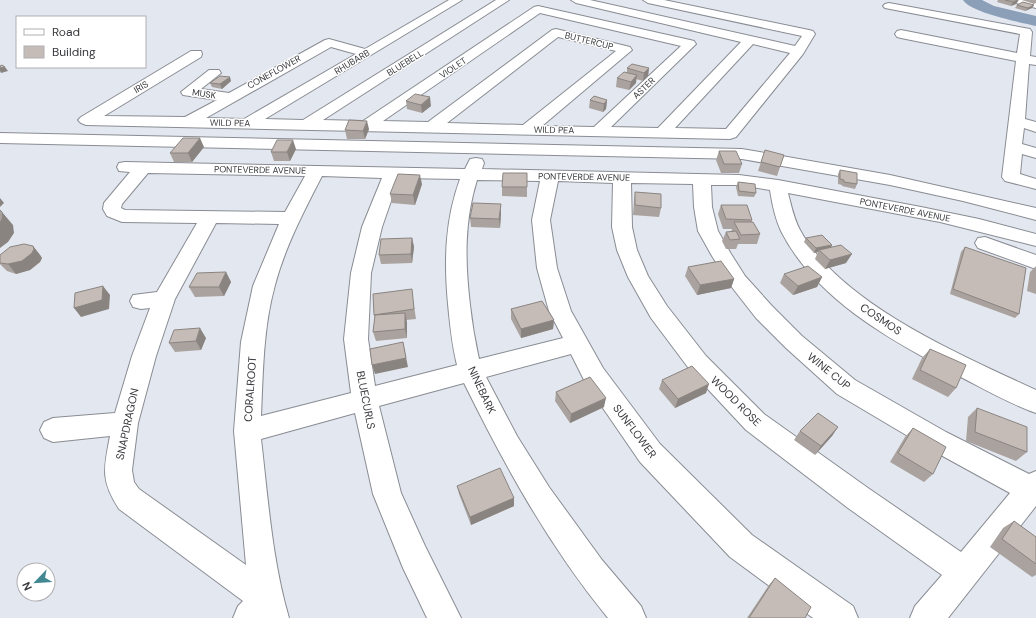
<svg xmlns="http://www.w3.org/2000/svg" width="1036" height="618" font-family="'DM Sans',sans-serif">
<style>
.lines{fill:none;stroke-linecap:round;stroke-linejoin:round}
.river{fill:#8c9fb9;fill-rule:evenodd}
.minor-casing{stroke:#898c93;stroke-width:2}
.minor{fill:#fff;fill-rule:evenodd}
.wall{fill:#a9a29e}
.shaded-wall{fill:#8a8481}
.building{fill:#c5bcb8;stroke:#8a8481}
.labels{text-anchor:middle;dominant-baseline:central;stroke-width:3;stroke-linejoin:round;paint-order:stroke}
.far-street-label{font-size:9px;fill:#36373b;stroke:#fff}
.street-label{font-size:11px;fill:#36373b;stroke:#fff}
</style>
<rect width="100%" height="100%" fill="#e3e7ef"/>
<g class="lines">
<path class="river" d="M963,0h19l12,6 42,10v10c-16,-4 -65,-13 -73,-26z"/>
<defs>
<path id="minor" d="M449,0h13l-197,119 38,1 193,-120h13l-186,120 40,1 171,-114 4,-1 152,34 4,1 2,3 -85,83 47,1 83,-86 -165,-39 -5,-3h19l205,46 7,-10 -154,-33 -5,-3h21l145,30 4,1 2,3 -12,20 -67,83 -6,2 -644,-14 -5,-2 -3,-3 3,-3 110,-66h10l1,3 -1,3 -97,59 81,1 32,-17 -34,-5 -2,-3 28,-22h10l2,3 -20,16 28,4 96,-53 4,-1 36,10zM540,13l141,33 -87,81 -52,-1 90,-76 -2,-3 -74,-18 -4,1 -124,92 -45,-1zM558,37l58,14 -93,74 -76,-2zM753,44l37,9 -64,76 -51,-1zM331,47l25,7 -112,65 -38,-1z
M1011,0h18l7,2v6l-24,-6z
M889,3l141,26 2,3 -2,24 6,1v8l-7,-1 -4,55 11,3v10l-12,-4 -2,16 14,4v10l-14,-4 -2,20 16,5v10l-31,-8 -3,-4 14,-116 -115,-23 -4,-1 -2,-3 2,-3 4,-1 116,23 3,-19 -135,-26 -2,-2 2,-2z
M0,133l742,16 148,26 146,33v12l-73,-19 -73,-16 -148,-26 -742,-16z
M476,158l6,1 2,4 -2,6 257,6 39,5 143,27 58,12 57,15v12l-96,-24 -152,-29c3,12 6,26 12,37 40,74 163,126 236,160v23c-29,-10 -57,-27 -85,-41 -64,-34 -136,-74 -170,-141 -6,-13 -9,-28 -11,-41l-31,-5h-28l1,22 6,24 13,23 14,22 27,30 30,30 53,44 91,52 83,42 7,-3v35l-88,112h-38l5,-12 27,-31 -94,-67 -102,-78 -56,-60 -39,-52 -23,-41 -11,-27 -5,-23 1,-44 -55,-2 -8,39 7,48 14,43 32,57 57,76 92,91 101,71 5,12h-45l-83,-61 -90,-95 -55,-80 -14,-28 -85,23 31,59 32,51 53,73 39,46 5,12h-38c-59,-72 -103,-152 -144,-235l-85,23 22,87 24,53 36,72h-34l-24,-50 -30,-74 -18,-81 -94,26c7,59 11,121 28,179h-56l5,-12 5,-5 -124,-92c-19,-29 -15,-41 -9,-73l-57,6 -9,-4 -4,-8 4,-8 9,-4 62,-5 17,-57 18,-48 -9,1 -8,-2 -3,-6 3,-6 24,-3 40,-69 -75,-1 -15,-6 -4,-7 1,-6 26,-31 -11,-1 -2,-4 2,-4 6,-1 340,7 5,-10zM148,173l157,3 -20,36 -160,-2 -4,-2 1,-4zM322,176l60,2 -20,49 -11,46 -7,66 7,54 -90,23c2,-43 2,-88 14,-131 10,-38 29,-74 47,-109zM399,178l61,1c-15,41 -16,82 -12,125 2,21 4,41 9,61l-82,21 -7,-47 3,-66 11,-46zM477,180l63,1 -8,39 5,48 12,43 14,27 -84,21c-4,-18 -7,-36 -9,-54 -5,-43 -6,-83 7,-125zM631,183l62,1 1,23 4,24 14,25 19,30 25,32 30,30 51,46 91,54 82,45 -49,59 -93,-64 -104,-74 -58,-58 -39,-50 -19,-30 -11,-26 -5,-23zM216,223l63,1 -26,62 -12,56 -7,89 12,134 -107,-76 -5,-7 -2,-12 6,-47 18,-67 19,-57z
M985,237l51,18v14l-58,-21 -3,-5 3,-5z"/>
</defs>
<use href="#minor" class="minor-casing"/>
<use href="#minor" class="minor"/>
</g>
<path class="wall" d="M998,0h20l-2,4 -5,2 -14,-4z
M1022,0h14v3l-2,1z
M1017,5h17l-2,3 -7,3 -10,-3z
M627,68h22l-1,8 -5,5 -7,-2v4l-7,7 -13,-3 1,-9 10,-6z
M231,81l-9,8 -10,-2 -2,-4z
M590,100h17l-1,9 -3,3 -14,-4z
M406,101l25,5 -9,7 -15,-4z
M369,129l-4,10h-18l-2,-9z
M204,147l-12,15h-18l-4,-9z
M296,149l-6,12h-16l-3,-9z
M765,150l15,17 -3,9 -19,-5z
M719,151l23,13 -3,9h-18l-5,-13z
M840,170l17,14 -2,5 -13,-3v-1l-4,-1v-10z
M527,173v24l-25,-1v-9z
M738,182l18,11 -2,4 -16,-1 -2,-9z
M422,184l-7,21 -23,-2 -2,-9z
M635,192l26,16 -2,9 -26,-2 1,-14z
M721,205l31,15v2l8,12 -3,10h-19l-2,5h-10l-4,-8 4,-9h5l1,-3h-9l-5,-15z
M501,213l-1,15 -29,-1 -1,-9z
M412,238l2,9 -2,16 -31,1 -2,-9z
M806,238l26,7 -1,2 15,16 -21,6 -10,-10 3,-7 -4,1 -10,-11z
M33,246l7,9 2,3 -2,4 -10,8 -14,4 -9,-3 -7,-7v-9z
M965,247l54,67 -4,4 -65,-24 11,-42z
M1036,266v28l-9,-3 3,-19z
M688,267l46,12 -3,9 -34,7 -12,-19z
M226,272l5,10 -7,14 -29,1 -6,-10z
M784,274l38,3 -5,10 -24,8 -13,-12z
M413,299l3,20 -10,1 1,18 -31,3 -3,-9 2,-15 -1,-2z
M511,309l43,11 -1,9 -32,9 -10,-19z
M206,338l-5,12 -26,2 -6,-9z
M930,349l26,39 -8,9 -36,-18 10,-21z
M662,380l44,13 -31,15 -16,-19z
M556,392l48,15 -34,16 -15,-22z
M977,408l50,44 -11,9 -50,-20 2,-24z
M838,427l-6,9 -17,19 -21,-15 6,-9z
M913,428l20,46 -9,8 -34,-20 15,-25z
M457,486l57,12v8l-43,19 -12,-31z
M1014,521l22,16v38l-4,2 -42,-30 13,-19z
M775,578l30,40h-58l22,-33z"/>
<path class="shaded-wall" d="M1019,0l-3,4 -5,2 2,-4z
M1034,5l-2,3 -7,3 3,-3z
M5,67l3,4 -7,2 -1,-2v-3z
M649,68l-1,8 -5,5 1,-8z
M637,75l-1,8 -7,7 2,-8z
M230,77l1,4 -9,8 -2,-5z
M430,97l1,9 -9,7 -1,-8z
M607,100l-1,9 -3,3 1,-8z
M367,121l2,8 -4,10 -2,-8z
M200,138l4,9 -12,15 -4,-9z
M293,140l3,9 -6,12 -3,-9z
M420,175l2,9 -7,21 -2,-10z
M0,198l4,5 -4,4z
M501,204v9l-1,15 -1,-9z
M2,212l11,13 1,8 -6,9 -8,6v-25z
M412,238l2,9 -2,16 -1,-9z
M832,245l-2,5h-11l-1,2 -4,1 2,-5z
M33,246l7,9 2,3 -2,4 -10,8 -14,4 -8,-10z
M852,254l-6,9 -21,6 5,-9z
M226,272l5,10 -7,14 -5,-9z
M822,277l-5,10 -24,8 5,-9z
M734,279l-3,9 -34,7 3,-10z
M103,286l7,9 -1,14 -28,8 -7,-9z
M405,313l2,9v16l-2,-9z
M554,320l-1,9 -32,9v-9z
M200,328l6,10 -5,12 -5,-9z
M403,342l5,25 -33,7 -3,-9z
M709,384l-3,9 -31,15 3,-9z
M606,398l-2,9 -34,16 1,-9z
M838,427l-6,9 -17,19 6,-9z
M514,498v8l-43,19 -1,-8z"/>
<path class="building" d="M1005,0h13l-5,2z
M1023,2l11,3 -6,3 -11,-3z
M632,64l17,4 -5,5 -17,-5z
M2,65l3,2 -5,1v-2z
M624,72l13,3 -6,7 -14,-4z
M220,76l10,1 -10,7 -10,-1z
M415,94l15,3 -9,8 -15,-4z
M594,96l13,4 -3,4 -14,-4z
M349,120l18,1 -4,10 -18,-1z
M183,138h17l-12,15h-18z
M277,140h16l-6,12h-16z
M765,150l19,5 -4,12 -19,-5z
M719,151h17l6,13h-18z
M840,170l17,3v11l-13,-2v-2l-4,-1z
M503,173h24v14h-25z
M398,174l22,1 -7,20 -23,-1z
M738,182l17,2 1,9 -17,-2z
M635,192l26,2v14l-26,-3z
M473,203l28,1 -2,15 -29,-1z
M721,205h26l5,15 -26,-1z
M0,210l2,2v7l-2,4z
M734,222h19l7,12 -19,1z
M736,231l4,8 -10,1 -4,-8z
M822,235l10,10 -16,3 -10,-10z
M412,238l-1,16 -32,1 2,-16z
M24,244l9,2 1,3 -2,4 -10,8 -14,3 -8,-1v-8l10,-8z
M841,245l11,9 -22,6 -11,-10z
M965,247l61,21 -7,46 -66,-25z
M721,261l13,18 -34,6 -12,-18z
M808,266l14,11 -24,9 -14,-12z
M226,272l-7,15h-30l8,-14z
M103,286l-1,14 -28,8 1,-15z
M412,289l2,20 -40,6 -1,-21z
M542,301l12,19 -33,9 -10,-20z
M405,313v16l-32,3 2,-17z
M200,328l-4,13 -27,2 5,-13z
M403,342l3,16 -34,7 -2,-16z
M930,349l36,16 -10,23 -36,-18z
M692,366l17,18 -31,15 -16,-19z
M590,377l16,21 -35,16 -15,-22z
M977,408l50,19v25l-52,-20z
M818,413l20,14 -17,19 -21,-15z
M913,428l33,19 -13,27 -35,-21z
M500,468l14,30 -44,19 -13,-31z
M1014,521l22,16v27l-34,-25z
M775,578l36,29 -6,11h-56z"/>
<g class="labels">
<g class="far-street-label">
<text transform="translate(589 41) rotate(14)">BUTTERCUP</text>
<text transform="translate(352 62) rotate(-31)">RHUBARB</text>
<text transform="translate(405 63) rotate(-32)">BLUEBELL</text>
<text transform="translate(453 68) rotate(-34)">VIOLET</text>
<text transform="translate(274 72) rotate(-29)">CONEFLOWER</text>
<text transform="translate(141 87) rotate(-31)">IRIS</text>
<text transform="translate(644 88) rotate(-43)">ASTER</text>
<text transform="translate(204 94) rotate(8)">MUSK</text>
<text transform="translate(230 123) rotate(1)">WILD PEA</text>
<text transform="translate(554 130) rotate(1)">WILD PEA</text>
<text transform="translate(260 170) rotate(1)">PONTEVERDE AVENUE</text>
<text transform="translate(584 177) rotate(1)">PONTEVERDE AVENUE</text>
<text transform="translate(905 210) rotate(11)">PONTEVERDE AVENUE</text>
</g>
<g class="street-label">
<text transform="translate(881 319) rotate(34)">COSMOS</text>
<text transform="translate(829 371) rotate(39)">WINE CUP</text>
<text transform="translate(250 389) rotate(-86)">CORALROOT</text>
<text transform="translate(482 390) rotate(65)">NINEBARK</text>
<text transform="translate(366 400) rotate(79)">BLUECURLS</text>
<text transform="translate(736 401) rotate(45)">WOOD ROSE</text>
<text transform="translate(127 424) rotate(-78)">SNAPDRAGON</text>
<text transform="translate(635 431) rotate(53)">SUNFLOWER</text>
</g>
</g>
<rect x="16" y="16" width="130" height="52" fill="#ffffff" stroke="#afafb1"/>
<rect x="24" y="29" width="20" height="6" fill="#ffffff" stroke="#afafb1"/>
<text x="52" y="36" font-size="12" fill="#36373b">Road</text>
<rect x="24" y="46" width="20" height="12" fill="#c5bcb8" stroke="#afafb1"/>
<text x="52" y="56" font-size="12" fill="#36373b">Building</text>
<g transform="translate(36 582) rotate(245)"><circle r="19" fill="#ffffff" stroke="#afafb1"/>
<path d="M0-3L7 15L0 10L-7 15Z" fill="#428893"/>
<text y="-6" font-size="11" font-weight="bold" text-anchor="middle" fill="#36373b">N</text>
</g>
</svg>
